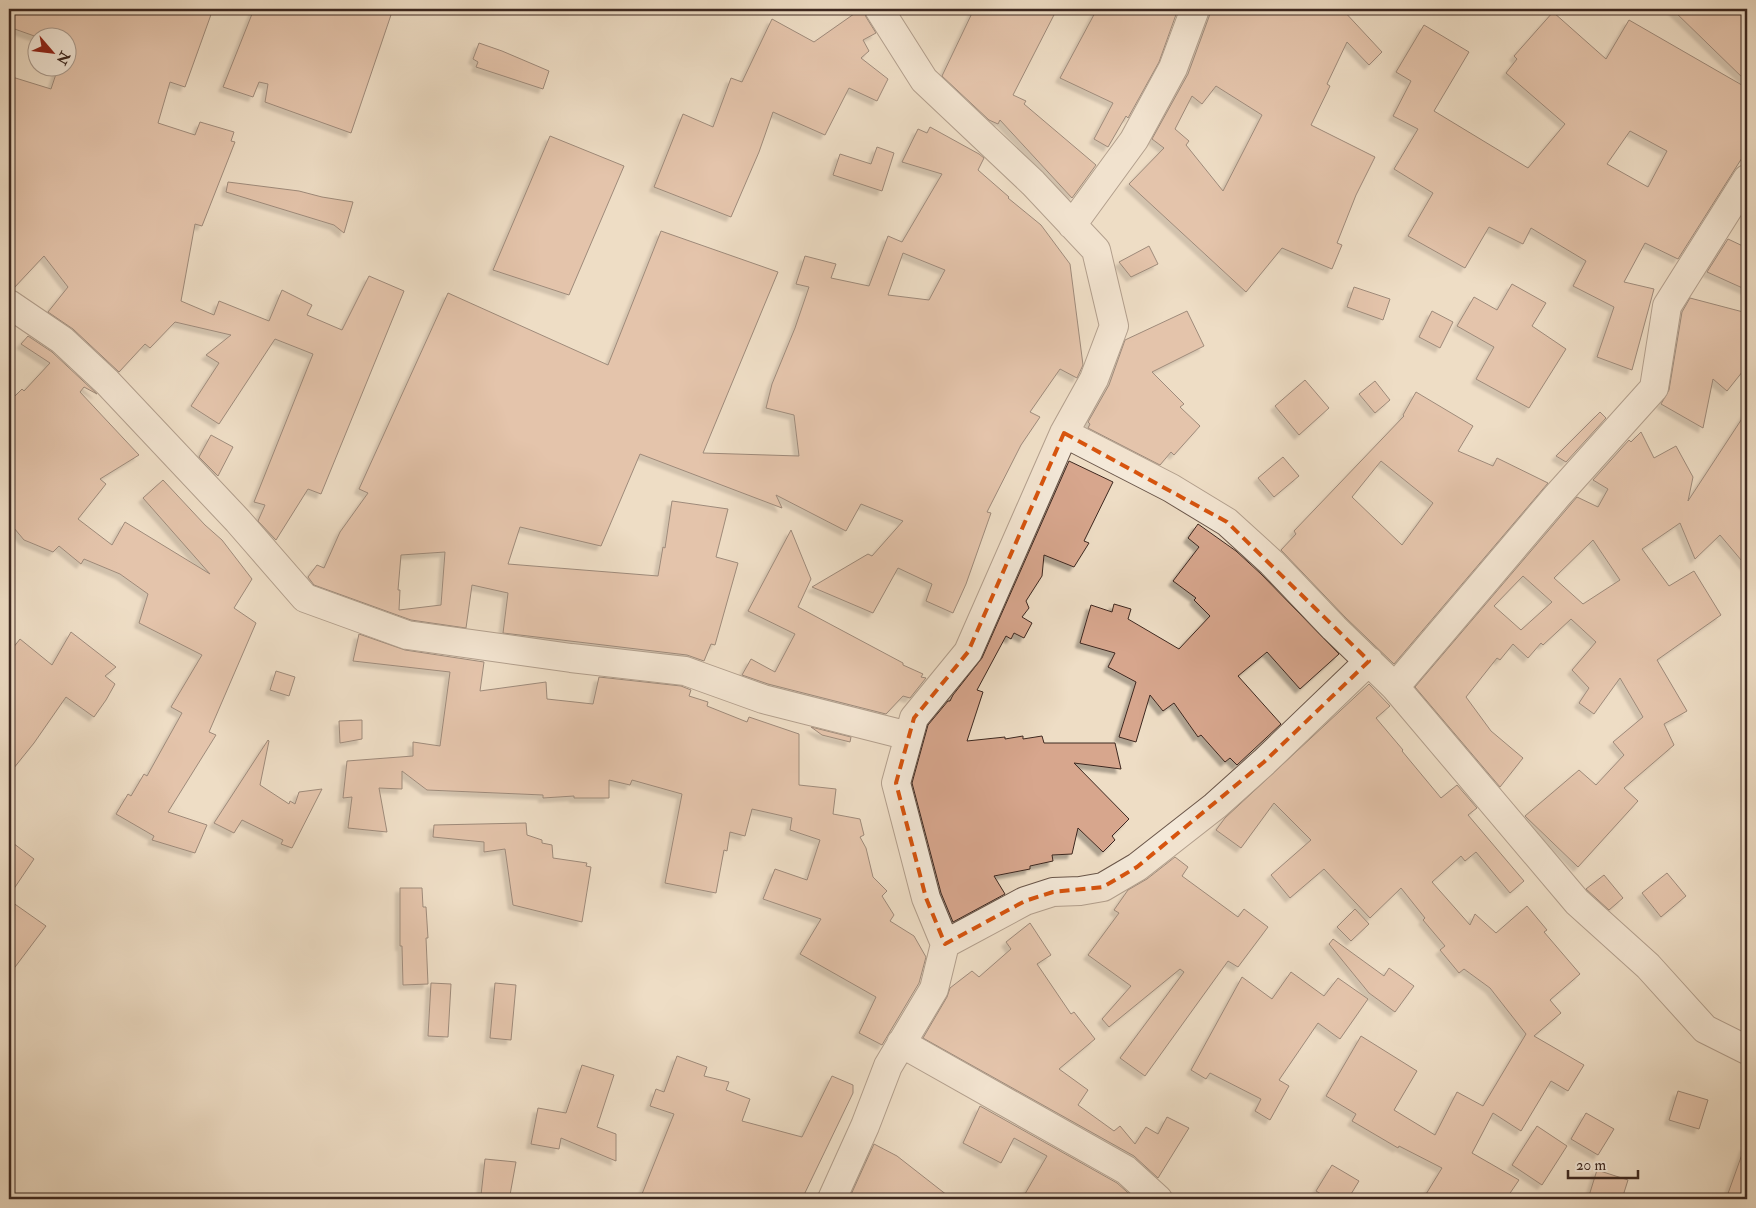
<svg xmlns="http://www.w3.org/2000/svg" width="1756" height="1208" font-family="'IM FELL Double Pica',serif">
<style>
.building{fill:#d7a68d;stroke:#3d2820;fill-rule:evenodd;filter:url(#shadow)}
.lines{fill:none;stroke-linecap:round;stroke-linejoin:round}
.minor-casing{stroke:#695549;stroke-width:30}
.minor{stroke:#f4e9d9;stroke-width:28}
.marked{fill:none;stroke:#d7540e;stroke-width:4;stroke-dasharray:10 6;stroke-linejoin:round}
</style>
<defs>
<filter id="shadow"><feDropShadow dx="-4.5" dy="4.5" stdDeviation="1" flood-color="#0004"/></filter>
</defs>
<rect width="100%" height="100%" fill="#eeddc5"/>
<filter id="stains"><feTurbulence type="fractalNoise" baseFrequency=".004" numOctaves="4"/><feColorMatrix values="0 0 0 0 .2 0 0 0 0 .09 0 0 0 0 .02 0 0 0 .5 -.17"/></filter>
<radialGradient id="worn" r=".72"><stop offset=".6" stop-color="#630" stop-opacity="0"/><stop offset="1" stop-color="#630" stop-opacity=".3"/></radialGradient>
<path class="building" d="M9,9h204l-28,78 -15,-5 -12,41 37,12 5,-13 34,10 -3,9 4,1 -33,84 -7,-2 -14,77 33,14 5,-14 50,20 13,-31 30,15 -5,10 35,15 27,-54 35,15 -83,203 -13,-5 -32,51 -18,-19 7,-16 -11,-3 59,-148 -38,-15 -56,85 -28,-18 28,-43 -13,-8 25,-20 -56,-13 -25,26 -5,-4 -26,28 -46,-43 -25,-17 20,-25 -24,-31 -31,33h-4v-213l42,13 7,-21h10v-30h-28l-31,-11z
M254,9h139l-42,124 -86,-31 3,-18 -9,-2 -6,15 -30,-10z
M861,9h3l2,8 10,16 -13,7 6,11 -8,7 27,21 -11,22 -28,-13 -24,47 -52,-23 -14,40 -28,65 -77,-30 29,-73 30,13 18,-49 11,4 30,-63 42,23z
M974,9h83l-44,86 13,6 -2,3 72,61 -24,33 -72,-78 -2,4 -9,-4 -47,-44z
M1097,9h81l-19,53 -31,56 -2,-2 -18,31 -14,-8 19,-36 -53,-25z
M1210,9h132l40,43 -13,13 -22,-23 -20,42 3,2 -19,39 64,32 -19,38 -19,48 5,2 -10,24 -50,-21 -36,44 -117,-108 35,-36 -12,-9 36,-65 22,-60zM1216,86l46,29 -39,76 -37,-46 3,-4 -14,-12 17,-33 10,8z
M1672,9h75v73z
M1553,12l53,47 23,-39 118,68v62l-69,109 -33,-16 -21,39 30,7 -22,81 -35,-13 17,-50 -41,-21 13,-25 -55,-33 -8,16 -34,-17 -24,41 -57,-32 25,-43 -39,-24 24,-40 -25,-13 18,-35 -15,-9 28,-47 45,27 -35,59 94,57 37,-44 -59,-51 11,-14 -3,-3zM1630,131l37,20 -19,36 -41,-23z
M479,43l23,8 47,20 -6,18 -67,-22 2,-5 -5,-3z
M930,127l49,27 5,4 -6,12 31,27 -1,1 33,27 29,39 13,101 -6,13 -17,-9 -30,43 10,5 -19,28 -34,67 4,1 -25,71 -13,29 -27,-12 6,-17 -34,-16 -25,45 -61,-26 56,-33 4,2 31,-35 -42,-17 -15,27 -70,-36 6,13 -142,-54 -39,92 -81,-19 -12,37 150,12 5,-29 2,1 7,-47 56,8 -12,48 22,6 -23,82 -4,-1 -7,17 -17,-6 -184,-22 5,-40 -36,-8 -6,43 -55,-8 -97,-35 -6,-8 9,-12 7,3 16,-36 28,-39 -9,-4 89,-196 160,72 53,-134 117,41 -75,181 96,3 -5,-41 -28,-7 6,-24 23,-56 14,-41 -13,-3 9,-28 31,8 -5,14 38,8 19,-50 14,6 40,-68 -40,-12 16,-33 9,4zM903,253l42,17 -16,30 -41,-5zM445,552l-4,53 -42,5 1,-20h-2l3,-35z
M550,136l74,30 -55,129 -76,-25z
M877,147l17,6 -12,38 -49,-16 7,-21 31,10z
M228,182l71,9 23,6 31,5 -9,31 -10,-8 -108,-33z
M1728,239l19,9v42l-40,-18z
M1149,246l9,18 -27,13 -12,-15z
M1512,284l34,19 -14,23 34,23 -37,59 -53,-29 18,-32 -37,-21 17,-29 23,13z
M1354,287l36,12 -7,21 -36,-13z
M1690,298l57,15v53l-20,25 -14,-12 -10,49 -42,-24 8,-14 13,-78z
M1187,311l17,35 -52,26 32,32 -4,3 20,19 -26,29 -3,-3 -11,13 -72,-37 2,-4 -2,-2 21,-37 16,-45z
M1432,311l21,11 -13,26 -21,-11z
M28,336l24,16 45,42 -13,-7 -4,5 59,63 -39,24 6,5 -28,35 34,26 13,-23 85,52 -67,-76 20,-18 42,45 17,15 30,39 -18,29 22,15 -47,109 7,3 -48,77 39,13 -12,28 -43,-13 2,-4 -38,-22 12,-20 3,2 13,-22 3,2 35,-63 -11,-6 31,-52 -63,-32 9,-29 -28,-20 -36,-15 -3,5 -22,-18 -6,6 -24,-10 -5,-2 -15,-18v-120l13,-13 2,2 26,-28 -29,-19z
M1305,380l24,28 -30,27 -24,-29z
M1375,381l15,19 -15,13 -16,-19z
M1416,392l57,34 -15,25 35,15 4,-8 51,25 -154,181 -49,-47 -64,-67 15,-16 -2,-3 110,-115 -1,-1zM1381,461l52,42 -31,42 -50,-48z
M1747,411v156l-27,-32 -25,24 -15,-36 -38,26 27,37 25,-15 27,44 -64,45 30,51 -23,13 10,21 -50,43 14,13 -60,66 -53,-51 54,-46 17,15 28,-30 -11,-13 30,-25 -23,-39 -26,36 -15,-11 10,-15 -17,-18 24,-28 -25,-23 -28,26 -2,-2 -13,15 -15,-14 -13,16 -3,-2 -31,39 25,34 32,27 -23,29 -85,-100 162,-190 21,10 10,-18 -15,-9 36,-40 2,2 10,-10 13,26 22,-12 17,31 -5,24zM1593,540l27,40 -37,24 -29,-26zM1523,576l29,26 -31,28 -27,-24z
M1600,412l6,6 -40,44 -10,-6z
M211,435l22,12 -15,29 -19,-19z
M1283,457l16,19 -25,21 -16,-19z
M1069,461l44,21 -29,59 5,2 -15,24 -30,-12 -2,21 -16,25 3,7 -7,9 10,6 -8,15 -10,-5 -3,6 -5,-3 -29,54 6,2 -16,49 38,-4v2l18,-3v3l19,-3 2,7h71l6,26 -47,-6 55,56 -17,17 3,4 -12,12 -25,-24 -6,26 -20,1 1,6 -23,5v3l-36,7 11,18 -52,28 -12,-29 -29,-110 16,-58 20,-24h2l3,-6 29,-37z
M1198,524l38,27 25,23 78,80 -39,35 -33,-37 -29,24 43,48 -44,41 -7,-7 -5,4 -24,-27 -3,2 -24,-34 -11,8 -13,-16 -14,47 -17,-5 17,-55 -28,-15 7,-14 -35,-10 11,-38 21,7 2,-8 17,5 -3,10 51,30 31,-33 -16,-16 2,-2 -23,-17 26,-34 -11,-9z
M791,530l20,49 -13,28 105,56v2l20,9 -2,3 5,1 -16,20 -7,-2 -17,18 -118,-30 -26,-9 9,-16 24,13 20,-38 -47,-23z
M71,632l45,35 -11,9 10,8 -9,16 -12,17 -28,-20 -32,46 -25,31v-121l11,-14 32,26z
M359,634l46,16 79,12 -4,29 66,-9 1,17 46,5 6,-27 82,9 10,4 -2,6 19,6 -1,4 40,16 2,-5 50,17v51l37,4 -3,25 27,5 4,16 -4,2 6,11 7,29 14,14 -5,5 12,19 -4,6 24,15 12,21 -7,26 -37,62 -23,-12 17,-36 -76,-43 21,-35 -58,-20 12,-30 32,11 13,-40 -30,-10 2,-12 -40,-9 -7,27 -15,-4 -3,19 -3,-1 -8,43 -51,-10 17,-89 -50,-14 -2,5 -21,-5v18h-35v-2l-31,2v-3l-116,-5 -25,-19v18l-23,-1 8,44 -39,-4 4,-31 -9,1 4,-37 66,-5v-14l27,4 10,-74 -97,-11z
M276,671l19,6 -6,19 -19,-6z
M1369,684l21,22 -14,12 27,32 -1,1 39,47 16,-13 20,23 -9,7 56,66 -14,12 -34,-41 -11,9 -4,-5 -29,26 38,43 5,-11 21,19 31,-27 20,24 -3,2 36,42 -30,26 11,13 -27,23 50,29 -16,26 -17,-10 -30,50 -28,-18 -21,40 47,27 -13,19h-83l19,-31 -43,-22 -1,2 -46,-27 4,-7 -30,-18 35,-60 56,35 -23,39 41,25 22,-43 26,14 43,-72 -36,-46 -26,-19 -5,4 -19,-23 5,-4 -22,-26 2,-2 -24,-30 -31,30 -46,-49 -34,29 -19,-23 40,-35 -37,-37 -33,45 -25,-18 9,-12z
M362,720v19l-22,4 -1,-22z
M811,727l40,10 -1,5 -28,-7z
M268,740l1,1 -9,44 29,19 1,-3 5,3 4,-12 23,-3 -30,59 -11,-4 2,-4 -41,-20 -8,13 -20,-10z
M526,823l1,12 15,5v3l10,2 1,13 34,5 -1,3 5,1 -9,55 -69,-17 -8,-56 -21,3v-10l-51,-5 1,-12z
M9,840l25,19 -25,37z
M1175,857l13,10 -6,9 56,41 6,-8 24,18 -30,40 -10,-6 -83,115 -25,-18 64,-86 -4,-3 -71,58 -7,-8 29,-33 -43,-31 31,-42 -5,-3 14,-20 19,-11z
M1667,873l19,23 -25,21 -19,-24z
M1604,875l19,23 -14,12 -23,-21z
M400,888h22l1,19h3l2,31h-2l2,46 -25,1 -1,-39h-2z
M9,900l37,26 -37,49z
M1355,909l14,15 -18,17 -14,-14z
M1030,923l21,32 -14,9 34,50 3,-2 21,27 -36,30 29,21 -10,15 36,26 6,-5 15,18 11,-17 12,7 9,-17 22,11 -31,50 -24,-22 -211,-118 24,-41 3,-9 22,-17 7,6 32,-28 -5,-7z
M1333,939l51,37 5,-8 25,18 -19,26 -26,-19 -40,-49z
M1291,972l33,24 14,-18 30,21 -28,40 -22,-16 -39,57 10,6 -19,34 -15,-9 6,-12 -51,-26 -4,6 -15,-9 51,-93 30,22z
M431,983l20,1 -3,53 -20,-1z
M495,983l21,2 -5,55 -21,-2z
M677,1056l30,11 -3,9 25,6 -3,8 24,9 -8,22 60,16 30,-61 21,9v8l-51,106h-162l34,-85 -24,-8 6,-17 8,3z
M582,1065l32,10 -17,52 19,7v27l-55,-23 -2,11 -28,-5 7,-36 28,5z
M1678,1091l30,9 -9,29 -30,-9z
M980,1106l137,77 18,16h-113l25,-43 -33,-18 -13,25 -38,-20z
M1586,1113l28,16 -16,26 -27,-16z
M1537,1126l30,20 -25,39 -30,-20z
M874,1144l23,12 55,43h-103z
M1745,1146l2,1v52h-21z
M485,1159l31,3 -6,33h-29z
M1332,1165l27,16 -11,18h-19l-13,-8z
M1597,1170l31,10 -6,19h-34z"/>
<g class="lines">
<defs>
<path id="minor" d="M1072,225l62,-85 39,-72 22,-59
M9,304l53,36 45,42 131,139 67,77 102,37 164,23 114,13 78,28 146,37
M1064,433l107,55 56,34 45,41 62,65 61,59 182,215 71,64 57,63 42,21
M1395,687l162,-191 97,-108 13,-82 80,-127
M945,944l80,-43 28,-9 27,-1 23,-4 34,-20 78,-61 49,-44 105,-101
M901,1043l225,127 32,29
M832,1199l33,-73 23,-60 46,-77 11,-45 -19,-46 -30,-115 18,-65 54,-66 96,-219 30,-54 20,-53 -18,-76 -63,-67 -109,-103 -45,-71"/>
</defs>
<use href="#minor" class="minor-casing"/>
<use href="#minor" class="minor"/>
</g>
<path d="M0 0H1756V1208H0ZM1064,433l163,89 142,139 -105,101 -127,105 -34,20 -50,5 -28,9 -80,43 -19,-46 -30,-115 18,-65 54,-66z" fill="#eeddc5" fill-opacity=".55" fill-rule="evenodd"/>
<path class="marked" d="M1064,433l163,89 142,139 -105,101 -127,105 -34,20 -50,5 -28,9 -80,43 -19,-46 -30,-115 18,-65 54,-66z"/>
<rect width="1756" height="1208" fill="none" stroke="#eeddc5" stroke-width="30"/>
<rect x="10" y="10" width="1736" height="1188" fill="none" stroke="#3d2820" stroke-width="2.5"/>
<rect x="15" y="15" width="1726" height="1178" fill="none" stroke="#3d2820"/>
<g transform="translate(52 52) rotate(118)"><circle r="24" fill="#f4e9d9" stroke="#ab9c8f"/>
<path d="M0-4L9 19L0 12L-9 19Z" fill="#8f2418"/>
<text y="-8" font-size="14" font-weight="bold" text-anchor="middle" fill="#3d2820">N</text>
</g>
<path d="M1568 1170v8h70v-8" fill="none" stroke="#3d2820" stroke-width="2.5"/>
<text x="1576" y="1170" font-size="15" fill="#3d2820" stroke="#f4e9d9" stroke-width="4" paint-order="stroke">20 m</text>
<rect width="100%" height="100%" filter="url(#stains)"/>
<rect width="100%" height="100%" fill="url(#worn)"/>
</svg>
